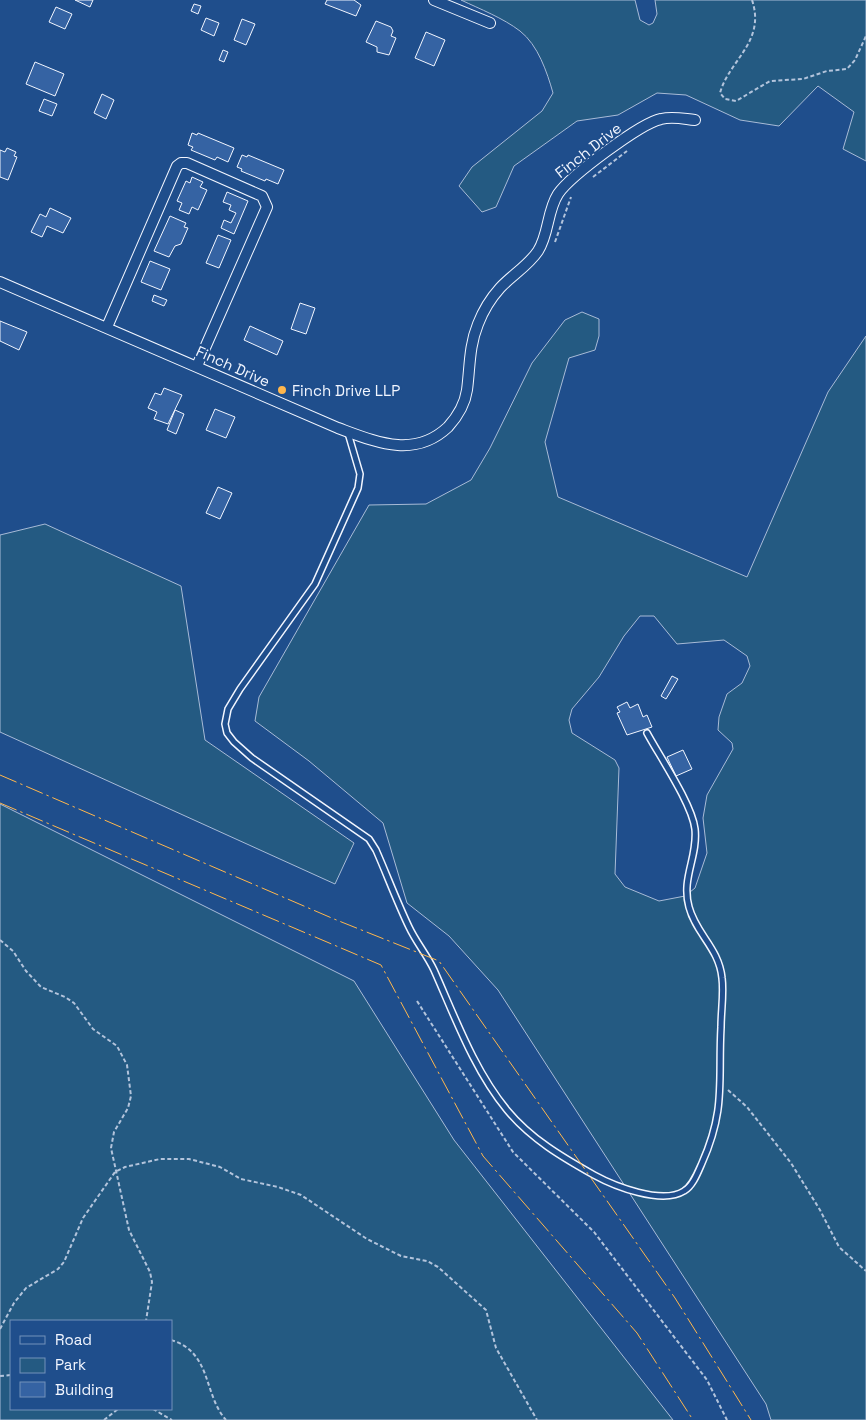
<svg xmlns="http://www.w3.org/2000/svg" width="866" height="1420" font-family="'Space Grotesk',sans-serif">
<style>
.green{fill:#245a82;stroke:#a8bbd7;fill-rule:evenodd}
.building{fill:#3563a3;stroke:#f2f6ff}
.lines{fill:none;stroke-linecap:round;stroke-linejoin:round}
.lane-casing{stroke:#f2f6ff;stroke-width:8}
.street-casing{stroke:#f2f6ff;stroke-width:12}
.path{stroke:#b3c4dc;stroke-width:2;stroke-dasharray:4 2.5;stroke-linecap:butt}
.lane{stroke:#1f4e8c;stroke-width:5}
.street{stroke:#1f4e8c;stroke-width:10}
.power{stroke:#ffb74d;stroke-width:1;stroke-dasharray:18 4 2.5 4;stroke-linecap:butt}
.poi-dot{fill:#ffb74d;stroke:#1f4e8c;stroke-width:2}
.labels{text-anchor:middle;dominant-baseline:central;stroke-width:4;stroke-linejoin:round;paint-order:stroke}
.street-label{font-size:15px;fill:#f2f6ff;stroke:#1f4e8c}
.poi-label{font-size:15px;fill:#f2f6ff;stroke:#1f4e8c;text-anchor:start}
</style>
<rect width="100%" height="100%" fill="#1f4e8c"/>
<path class="green" d="M461,0h174l5,20 9,5 4,-2 4,-9 -2,-14h211v161l-23,-12 11,-37 -36,-26 -39,40 -39,-6 -54,-25 -29,-2 -39,22 -41,6 -63,45 -18,41 -14,5 -23,-26 13,-19 70,-56 11,-18c-6,-21 -15,-48 -33,-62 -17,-13 -40,-22 -59,-31z
M582,312l17,7v17l-4,14 -26,8 -24,84 13,55 189,80 81,-185 38,-56v1084h-95l-5,-16 -268,-414 -49,-54 -42,-33 -24,-80 -74,-62 -54,-40 4,-24 110,-192 57,-1 45,-24 19,-32 42,-85 33,-43zM640,616h14l23,28 47,-4 23,16 3,10 -8,17 -15,11 -8,23 -1,13 14,13 1,6 -26,46 -4,23 4,35 -12,35 -10,8 -26,5 -34,-14 -10,-13 4,-106 -4,-8 -43,-27 -3,-13 3,-11 27,-32 25,-41z
M45,524l136,62 24,154 149,103 -19,41 -335,-152v-197z
M0,804l354,177 100,159 219,280h-673zM11,1321h160v88h-160z"/>
<path class="building" d="M75,0h18l-3,7z
M327,0h27l7,5 -5,11 -31,-12z
M194,4l7,2 -3,8 -7,-3z
M56,7l16,7 -7,15 -16,-7z
M206,18l13,5 -5,13 -13,-6z
M242,19l13,5 -9,21 -12,-5z
M376,21l15,6 2,4 -2,5 5,2 -7,17 -12,-3v-5l-11,-5z
M426,32l19,8 -11,26 -19,-8z
M223,50l5,2 -4,10 -5,-2z
M35,62l29,12 -9,22 -29,-12z
M102,94l12,6 -8,19 -12,-6z
M44,99l13,5 -5,12 -13,-5z
M192,133l5,2 1,-2 36,15 -6,14 -11,-5 -2,3 -24,-10 2,-3 -5,-2z
M7,148l9,4 -2,4 3,1 -9,23 -8,-3v-27l5,2z
M242,155l5,2 1,-2 36,15 -6,14 -12,-5 -1,2 -24,-10 1,-2 -5,-2z
M192,177l11,5 -3,5 7,3 -9,20 -6,-3 -3,7 -10,-4 3,-7 -5,-2 9,-20 4,2z
M227,192l21,9 -14,33 -13,-6 3,-8 7,3 5,-10 -7,-3 2,-5 -8,-3z
M50,208l21,10 -8,15 -16,-7 -5,11 -11,-5 9,-18 6,3z
M170,216l16,7 -2,4 4,1 -7,16 -6,2 -6,11 -15,-6z
M218,235l13,5 -12,28 -13,-5z
M150,261l20,8 -9,21 -20,-8z
M154,295l13,5 -3,6 -12,-5z
M300,303l15,5 -9,26 -15,-5z
M0,321l27,11 -8,18 -19,-9z
M250,326l33,15 -6,14 -33,-15z
M164,388l18,7 -14,29 -14,-5 3,-7 -9,-4 7,-15 6,2z
M215,409l20,8 -9,21 -20,-8z
M175,410l9,4 -8,20 -9,-4z
M218,487l14,6 -12,26 -14,-6z
M672,676l6,3 -12,20 -5,-3z
M627,702l3,6 8,-4 5,13 4,-2 5,12 -25,8 -10,-22 3,-1 -3,-5z
M683,750l9,19 -16,7 -9,-19z"/>
<g class="lines">
<defs>
<path id="lane" d="M348,433l12,41 -2,14 -43,96 -75,105 -12,20 -3,15 2,9 7,9 18,16 117,81 7,11c11,25 21,52 33,77 7,15 18,28 25,43 21,47 40,100 73,140 24,29 55,47 87,65 20,11 68,30 90,16 9,-5 14,-19 18,-28 24,-54 16,-81 19,-136 0,-16 3,-33 1,-49 -3,-30 -26,-44 -33,-71 -8,-29 9,-50 6,-78 -3,-25 -35,-72 -48,-96"/>
<path id="street" d="M434,0l56,23
M0,282l338,146c38,14 76,31 110,-1 9,-10 17,-23 19,-37 3,-23 2,-44 11,-66 5,-13 13,-26 22,-36 12,-13 28,-22 38,-37 11,-17 9,-40 20,-57 12,-18 83,-71 103,-75 12,-3 23,0 34,1
M107,327l70,-161 4,-3h6l75,33 5,11 -70,159"/>
</defs>
<use href="#lane" class="lane-casing"/>
<use href="#street" class="street-casing"/>
<path class="path" d="M752,0c14,42 -23,60 -32,93l5,6 11,2 34,-20 33,-2 24,-8 20,-2 8,-9 11,-24
M593,177l34,-26
M555,242l16,-45
M0,940l13,11 13,20 15,16 24,10 9,6 19,26 24,17 10,19 4,31 -3,12 -14,24 -3,16 18,82 21,42 2,10 -6,39
M417,1001l96,151 81,80 113,148 20,40
M728,1090l19,17 44,56 29,47 19,37 27,24
M0,1329l14,-26 12,-15 32,-19 6,-7 19,-44 32,-46 10,-5 35,-8h29l31,8 21,12 37,8 23,8 66,44 34,17 26,5 11,6 48,43 10,38 41,72
M171,1340c41,12 32,54 55,80
M0,1376l11,-1
M153,1409l19,11
M104,1420l14,-11"/>
<use href="#lane" class="lane"/>
<use href="#street" class="street"/>
<path class="power" d="M0,775l334,144 105,42 236,337 76,122
M0,803l381,162 102,191 154,177 56,87"/>
</g>
<circle class="poi-dot" cx="282" cy="390" r="5"/>
<g class="labels">
<g class="street-label">
<text transform="translate(588 150) rotate(-38)">Finch Drive</text>
<text transform="translate(233 366) rotate(24)">Finch Drive</text>
</g>
<g class="poi-label">
<text x="292" y="390">Finch Drive LLP</text>
</g>
</g>
<rect x="10" y="1320" width="162" height="90" fill="#1f4e8c" stroke="#7391ba"/>
<rect x="20" y="1336" width="25" height="8" fill="#1f4e8c" stroke="#7391ba"/>
<text x="55" y="1345" font-size="15" fill="#f2f6ff">Road</text>
<rect x="20" y="1358" width="25" height="15" fill="#245a82" stroke="#7391ba"/>
<text x="55" y="1370" font-size="15" fill="#f2f6ff">Park</text>
<rect x="20" y="1382" width="25" height="15" fill="#3563a3" stroke="#7391ba"/>
<text x="55" y="1395" font-size="15" fill="#f2f6ff">Building</text>
</svg>
